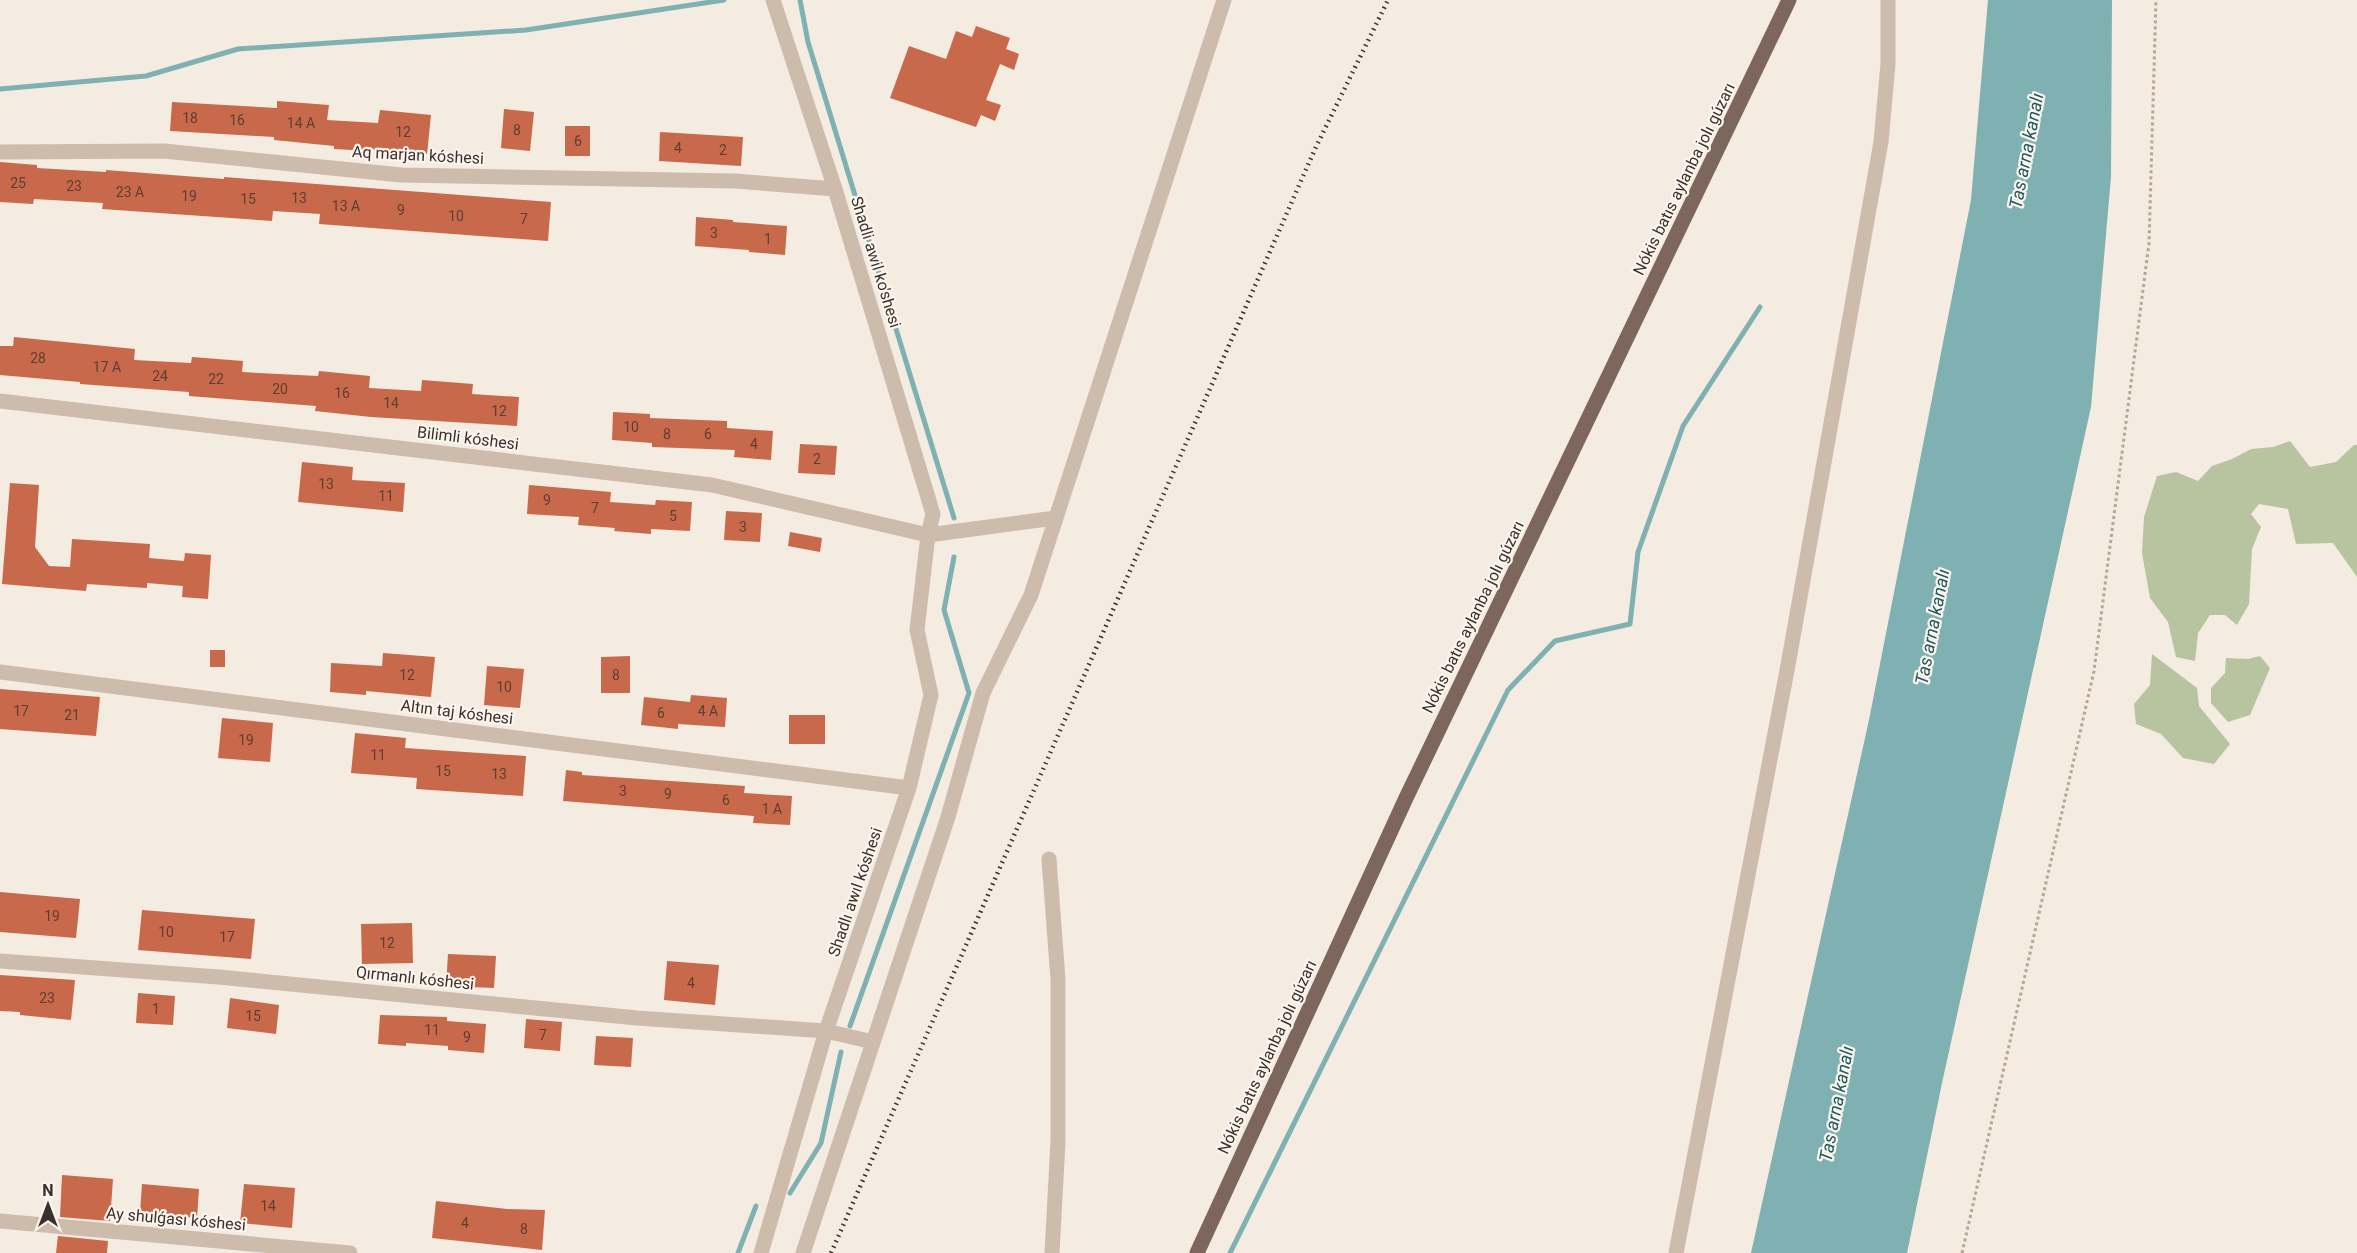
<svg xmlns="http://www.w3.org/2000/svg" width="2357" height="1253" font-family="Roboto,sans-serif">
<style>
.green{fill:#b8c4a0}
.water{fill:#7fb0b2}
.lines{fill:none;stroke-linecap:round;stroke-linejoin:round}
.stream{stroke:#7fb0b2;stroke-width:5}
.building{fill:#c8694b}
.path{stroke:#b9a596;stroke-width:3;stroke-dasharray:3 3;stroke-linecap:butt}
.minor{stroke:#cdbbac;stroke-width:15}
.major{stroke:#7d675c;stroke-width:15}
.rail{stroke:#3b302b;stroke-width:4.5;stroke-dasharray:1.5 4.5;stroke-linecap:butt}
.labels{text-anchor:middle;dominant-baseline:central;stroke-width:4.5;stroke-linejoin:round;paint-order:stroke}
.number-label{font-size:14px;fill:#5e3e33}
.street-label{font-size:16px;fill:#3b302b;stroke:#fbf5ee}
.water-label{font-size:18px;font-style:italic;fill:#1f5a5e;stroke:#fbf5ee}
</style>
<rect width="100%" height="100%" fill="#f4ebe1"/>
<path class="green" d="M2290,441l20,26 26,-5 18,-17h3v132l-24,-34 -37,1 -8,-35 -29,-5 -8,10 10,13 -9,22 -3,55 -12,21 -12,-10h-15l-12,18 -3,28 -19,-4 -8,-35 -18,-24 -8,-45 2,-36 13,-41 19,-4 22,9 14,-15 20,-7 19,-10 22,-2z
M2152,654l45,34 2,18 31,38 -16,20 -31,-6 -22,-24 -25,-10 -2,-20 16,-19z
M2260,656l10,12 -20,47 -22,7 -17,-19v-15l14,-15 1,-15 22,1z"/>
<path class="water" d="M1988,0h124l-1,177 -20,230 -149,676 -35,170h-156l118,-533 102,-520z"/>
<g class="lines">
<path class="stream" d="M800,0l8,42 146,476
M0,89l146,-13 92,-27 288,-19 198,-30
M850,1026l119,-333 -25,-83 10,-53
M790,1193l31,-50 20,-91
M738,1253l18,-47
M1230,1253l278,-563 47,-49 75,-17 8,-72 45,-126 77,-119"/>
</g>
<path class="building" d="M976,26l34,12 -4,11 13,5 -5,16 -14,-6 -14,36 15,5 -6,16 -14,-6 -5,12 -86,-29 19,-52 37,13 10,-28 16,6z
M277,101l52,4 -2,15 51,3 2,-13 51,5 -4,39 -57,-5v2l-36,-2v-3l-60,-6v-3l-104,-6 2,-29 105,6z
M504,109l30,3 -4,39 -29,-3z
M565,126h25v30h-25z
M660,132l83,5 -2,29 -82,-5z
M0,162l37,3v3l69,4v-2l118,9v-2l327,25 -3,39 -229,-17 1,-10 -47,-3 -1,10 -170,-12 1,-6 -69,-4 -1,5 -33,-2z
M696,217l37,3v2l54,4 -2,29 -36,-3v-2l-54,-4z
M14,337l121,12 -1,11 57,3 1,-6 51,4 -1,11 76,4 1,-5 51,5 -1,12 52,3 1,-11 51,4 -1,10 47,3 -2,29 -146,-9 -56,-6 1,-5 -127,-10v-4l-109,-8v-2l-80,-7v-29h13z
M613,412l37,2v4l77,3v7l46,3 -2,29 -37,-3 1,-7 -83,-3v-4l-40,-3z
M800,444l37,2 -2,29 -37,-2z
M302,462l51,5 -1,13 53,3 -2,29 -105,-10z
M10,483l29,2 -4,62 14,19 21,1 2,-28 78,5 -1,14 35,3 1,-8 26,2 -3,44 -26,-2 1,-11 -36,-3v5l-60,-4 -1,7 -84,-7z
M529,485l82,7 -1,10 45,3 1,-5 36,2 -2,29 -39,-2v5l-37,-3 1,-3 -37,-3 1,-8 -52,-3z
M726,511l36,2 -2,29 -36,-2z
M790,532l32,6 -2,14 -32,-6z
M210,650h15v17h-15z
M383,653l52,4 -4,40 -65,-6v4l-36,-3 1,-29 51,3z
M630,656v37h-29v-36z
M487,666l37,3 -4,39 -36,-3z
M0,689l100,8 -4,39 -96,-7z
M691,695l36,3 -2,29 -47,-3v5l-37,-4 3,-28 46,5z
M789,715h36v29h-36z
M222,718l51,5 -3,39 -52,-4z
M355,733l51,5 -1,10 121,8 -3,40 -107,-7 1,-11 -66,-5z
M566,770l16,2v3l163,11 -1,7 48,3 -2,29 -37,-2 1,-7 -191,-15z
M0,892l80,7 -4,39 -76,-6z
M142,910l113,9 -4,40 -113,-9z
M412,923l1,40 -51,1 -1,-40z
M448,954l48,2 -2,32 -48,-2z
M667,961l52,4 -4,40 -51,-5z
M0,975l75,5 -4,40 -51,-5v-3l-20,-1z
M138,993l37,3 -2,29 -37,-2z
M230,998l49,7 -3,29 -49,-6z
M380,1015l67,2v4l39,3 -2,29 -36,-3v-4l-42,-3v3l-28,-2z
M526,1019l36,3 -2,29 -36,-3z
M596,1036l37,2 -2,29 -37,-2z
M62,1175l51,4 -3,42 -50,-4z
M142,1184l57,5 -2,29 -57,-5z
M244,1184l51,4 -3,40 -52,-5z
M436,1201l71,8 38,1 -3,40 -110,-12z
M58,1236l50,5 -1,12h-51z"/>
<g class="lines">
<path class="path" d="M1962,1253l132,-582 55,-428 7,-243"/>
<path class="minor" d="M0,152l164,-1 237,24 334,6 100,8
M0,401l712,84 216,50 127,-17
M0,672l909,116
M1049,859l9,121v162l-6,111
M0,961l219,16 418,41 189,13 47,11
M0,1221l350,32
M761,1253l65,-222 83,-243 22,-93 -14,-65 11,-95 5,-21 -98,-325 -62,-189
M803,1253l145,-436 35,-124 48,-98 193,-595
M1676,1253l112,-588 93,-523 7,-78v-64"/>
<path class="major" d="M1197,1253l209,-455 383,-798"/>
<path class="rail" d="M831,1253l484,-1104 73,-149"/>
</g>
<g class="labels">
<g class="number-label">
<text x="190" y="118">18</text>
<text x="237" y="120">16</text>
<text x="301" y="123">14 А</text>
<text x="517" y="130">8</text>
<text x="403" y="132">12</text>
<text x="578" y="141">6</text>
<text x="678" y="148">4</text>
<text x="723" y="150">2</text>
<text x="18" y="183">25</text>
<text x="74" y="186">23</text>
<text x="130" y="192">23 А</text>
<text x="189" y="196">19</text>
<text x="299" y="198">13</text>
<text x="248" y="199">15</text>
<text x="346" y="206">13 А</text>
<text x="401" y="210">9</text>
<text x="456" y="216">10</text>
<text x="524" y="219">7</text>
<text x="714" y="233">3</text>
<text x="768" y="239">1</text>
<text x="38" y="358">28</text>
<text x="107" y="367">17 А</text>
<text x="160" y="376">24</text>
<text x="216" y="379">22</text>
<text x="280" y="389">20</text>
<text x="342" y="393">16</text>
<text x="391" y="403">14</text>
<text x="499" y="411">12</text>
<text x="631" y="427">10</text>
<text x="667" y="434">8</text>
<text x="708" y="434">6</text>
<text x="754" y="444">4</text>
<text x="817" y="459">2</text>
<text x="326" y="484">13</text>
<text x="386" y="496">11</text>
<text x="547" y="500">9</text>
<text x="595" y="508">7</text>
<text x="673" y="516">5</text>
<text x="743" y="527">3</text>
<text x="407" y="675">12</text>
<text x="616" y="675">8</text>
<text x="504" y="687">10</text>
<text x="21" y="711">17</text>
<text x="708" y="711">4 А</text>
<text x="661" y="713">6</text>
<text x="72" y="715">21</text>
<text x="246" y="740">19</text>
<text x="378" y="755">11</text>
<text x="443" y="771">15</text>
<text x="499" y="774">13</text>
<text x="623" y="791">3</text>
<text x="668" y="794">9</text>
<text x="726" y="800">6</text>
<text x="772" y="809">1 А</text>
<text x="52" y="916">19</text>
<text x="166" y="932">10</text>
<text x="227" y="937">17</text>
<text x="387" y="943">12</text>
<text x="691" y="983">4</text>
<text x="47" y="998">23</text>
<text x="156" y="1009">1</text>
<text x="253" y="1016">15</text>
<text x="432" y="1030">11</text>
<text x="543" y="1035">7</text>
<text x="467" y="1037">9</text>
<text x="268" y="1206">14</text>
<text x="465" y="1223">4</text>
<text x="524" y="1229">8</text>
</g>
<g class="street-label">
<text transform="translate(418 155) rotate(3)">Aq marjan kóshesi</text>
<text transform="translate(1684 179) rotate(-64)">Nókis batıs aylanba jolı gúzarı</text>
<text transform="translate(876 262) rotate(73)">Shadli awil ko'shesi</text>
<text transform="translate(468 438) rotate(7)">Bilimli kóshesi</text>
<text transform="translate(1473 617) rotate(-64)">Nókis batıs aylanba jolı gúzarı</text>
<text transform="translate(457 712) rotate(7)">Altın taj kóshesi</text>
<text transform="translate(855 892) rotate(-71)">Shadlı awıl kóshesi</text>
<text transform="translate(415 978) rotate(6)">Qırmanlı kóshesi</text>
<text transform="translate(1267 1057) rotate(-65)">Nókis batıs aylanba jolı gúzarı</text>
<text transform="translate(176 1219) rotate(5)">Ay shulǵası kóshesi</text>
</g>
<g class="water-label">
<text transform="translate(2026 151) rotate(-79)">Tas arna kanalı</text>
<text transform="translate(1932 627) rotate(-79)">Tas arna kanalı</text>
<text transform="translate(1836 1104) rotate(-79)">Tas arna kanalı</text>
</g>
</g>
<g transform="translate(48 1205)" stroke="#fbf5ee" stroke-width="4.5" paint-order="stroke">
<path d="M0-4.5L10 22L0 15L-10 22Z" fill="#3b302b"/>
<text y="-9" font-size="16" font-weight="bold" text-anchor="middle" fill="#3b302b">N</text>
</g>
</svg>
